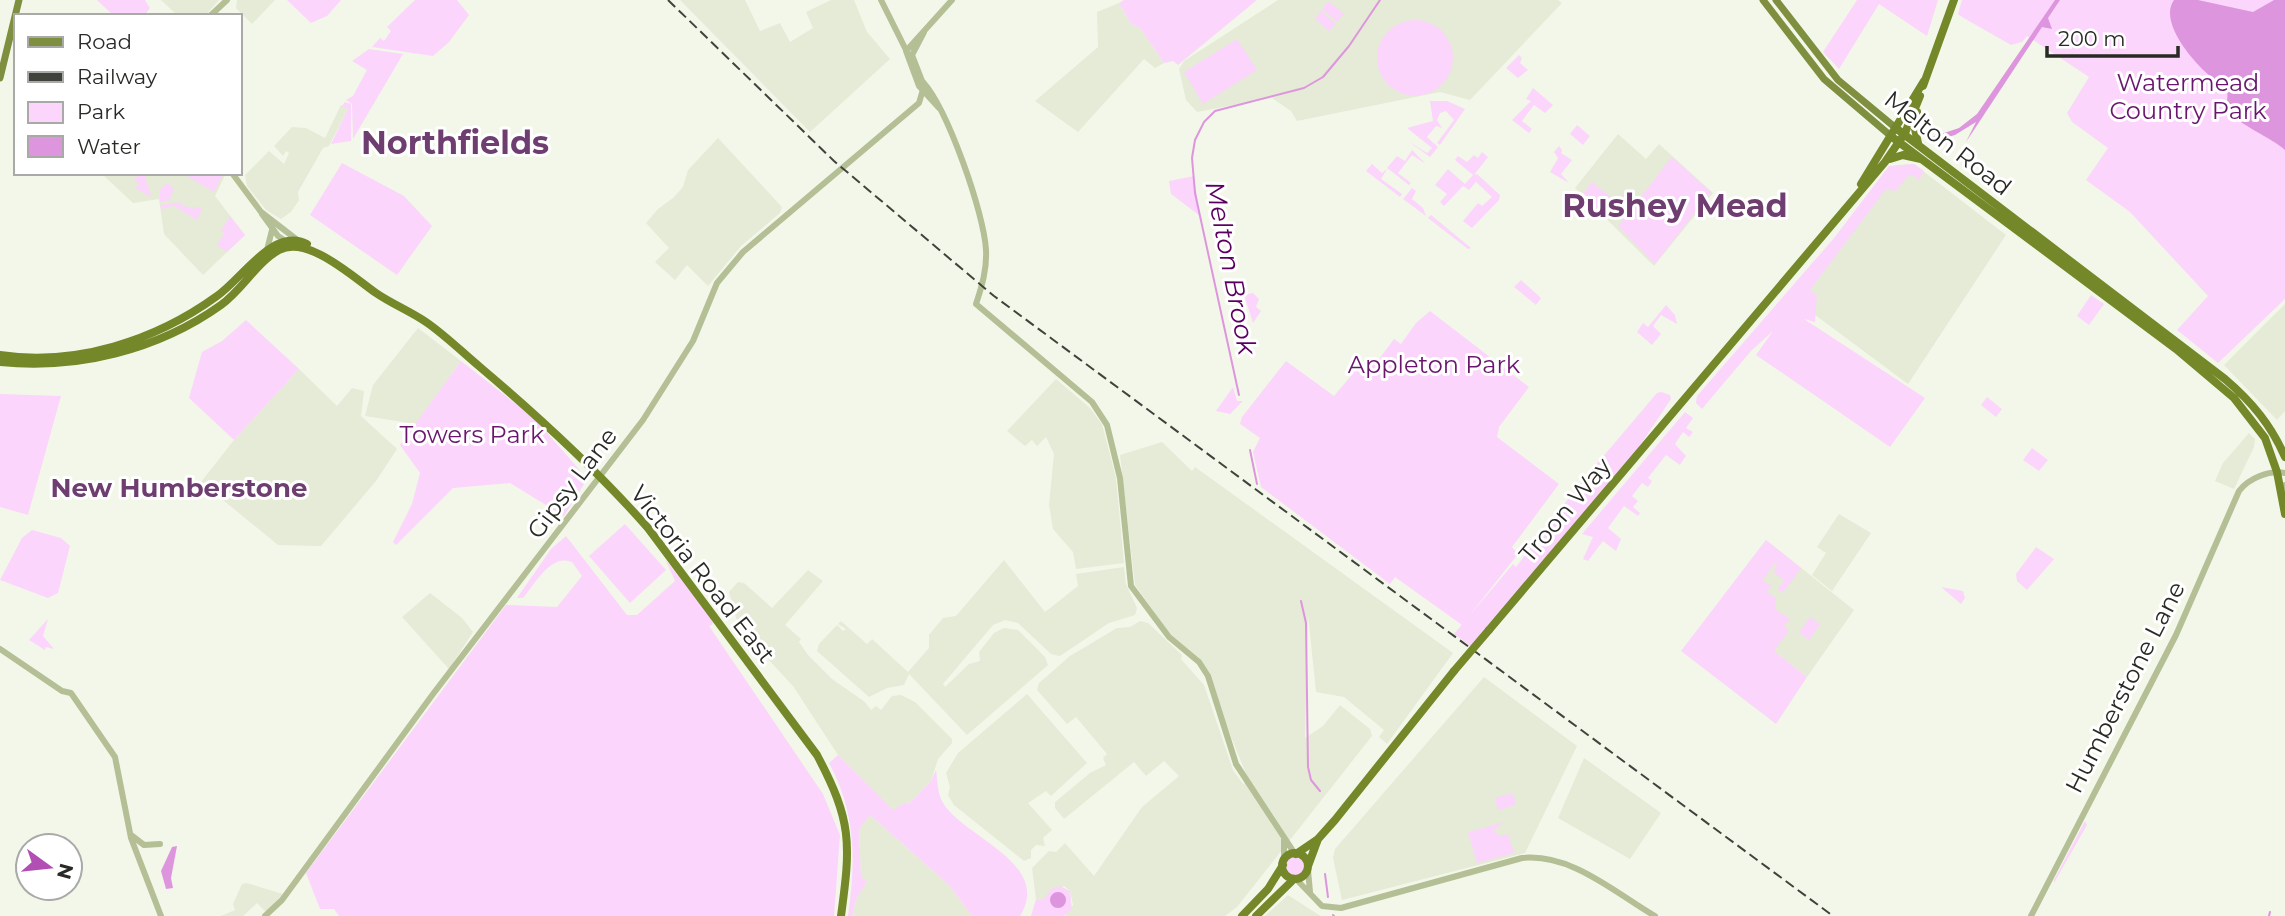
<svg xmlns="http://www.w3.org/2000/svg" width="2285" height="916" font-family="Montserrat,sans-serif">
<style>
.built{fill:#e5ebd6}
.green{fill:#fbd5fb}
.water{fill:#dd96de}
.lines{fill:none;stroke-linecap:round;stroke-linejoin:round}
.stream{stroke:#dd96de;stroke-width:2}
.tertiary{stroke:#b4bf96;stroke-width:6}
.primary{stroke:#7e9040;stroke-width:7}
.trunk{stroke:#748729;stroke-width:8}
.rail{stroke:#40423c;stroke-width:2;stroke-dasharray:10 5;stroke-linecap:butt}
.trunk-bridge{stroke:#748729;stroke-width:8}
.labels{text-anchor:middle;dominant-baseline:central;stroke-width:6;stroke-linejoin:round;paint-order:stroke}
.park-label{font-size:24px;fill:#6a166e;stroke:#fff}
.street-label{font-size:24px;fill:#282a25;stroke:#fff}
.water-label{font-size:26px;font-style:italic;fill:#5c0060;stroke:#fff}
.neighbourhood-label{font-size:26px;font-weight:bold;fill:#6f3e71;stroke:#fff}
.district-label{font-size:32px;font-weight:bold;fill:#6f3e71;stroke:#fff}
</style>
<rect width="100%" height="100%" fill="#f3f7e9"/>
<path class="built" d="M161,0h58l-14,16h-27z
M237,0h38l-23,24 -16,-16z
M680,0h65l15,31 20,-8 10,19 23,-14 -7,-16 25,-12h23l13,32 23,27 -80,73z
M1278,0h280l4,3 -92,97 -30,-8 -143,29 -6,-10 -19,-13 -75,14 -11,-12 -7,-31 5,-8z
M1119,3l12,21 9,4 24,35 -9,5 -11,-9 -66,73 -43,-31 63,-54 -1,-35z
M341,105l7,4 -19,37 -6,2 -25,44 1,8 -8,12 -10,7 -15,-9 -19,-24 -2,-11 24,-24 15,13 5,-11 -3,-2 -3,5 -9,-10 18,-19 14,1 19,10z
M1618,134l28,25 13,-15 54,49 -59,73 -79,-78z
M718,138l64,69 -2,6 -39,33 -33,40 -21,-21 -12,15 -20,-18 14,-14 -23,-25 12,-14 15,-11 10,-11 5,-17z
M1914,164l92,71 -98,149 -109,-81 97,-138z
M226,173l-11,23 30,39 -42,40 -39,-41 -5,-35 -26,4 -31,-29z
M2285,304v107l-8,9 -53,-55z
M418,328l43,33 -45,63 -51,-8 8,-31z
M299,369l38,37 15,-18 12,3 -3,25 36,33 -21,32 -55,65 -43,-1 -77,-63 33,-42z
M1056,379l34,29 12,16 14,54 8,85 -48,6 -3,-17 -20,-23 -4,-24 5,-51 -8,-17 -9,9 -5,-6 -7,6 -18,-15z
M2249,433l6,6 -1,8 -20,42 -19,-8 8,-18z
M1162,442l30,29 3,-4 258,186 -66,91 -8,-7 5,-7 -40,-33 -28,-5 -8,-78 -3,124 18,-12 17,-21 30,24 2,7 -135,171 -12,9h-160l8,-11 -3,-14 -6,-5 -21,14 -7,-1 -4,-31 17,-17 7,1 9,-9 29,33 48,-69 37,-31 -15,-15 -18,15 -12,-14 -70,57 -9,-11v-6l35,-29 16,-8 -3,-7 4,-4 -31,-37 -9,7 -30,-34 2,-7 31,-27 47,-28 13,-1 10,-6 8,2 34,32 -1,4 23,26 29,85 10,14 6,-3 -50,-123 -27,-21 -37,-52 -15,-130z
M1839,514l32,19 -39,58 -20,-16 14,-22 -9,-6z
M1766,540l88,70 -47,67 -91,-71z
M1004,560l41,52 33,-26 -2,-12 48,-7 2,17 11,24 -2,7 -26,8 -49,33 -9,-2 -33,-31 -13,-3 -12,5 -50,59 2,3 24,-23 11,-3 -1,-9 15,-19 10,-5 14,2 27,27 3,8 -81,70 -58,-61 -5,11 -17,3 -18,9 -52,-46 2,-7 18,-19 6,6 3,-2 -8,-5 3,-3 26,23 5,-5 36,33 21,-24v-13l14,-17 13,-2z
M808,570l15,11 -38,44 16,14 -2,3 9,13 24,24 33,23 6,8 5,-4 5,4 11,-14 9,-1 14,7 37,37v4l-14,16 -7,22 -22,23 -3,-2 -13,9 -55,-56 -45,-69 -54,-58 -10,-36 9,-10 6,1 28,25z
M430,593l32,25 11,14 -24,37 -47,-52z
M1484,677l93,69 -52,107 -183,47 -9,-42 2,-9z
M1027,694l60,69 -36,33 -5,-5 -18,12 24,27 -9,8 2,8 -9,-1 -5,5v8l-7,3 -70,-56 -6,-10 2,-8 -4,-14 12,-20z
M1584,758l77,55 -31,46 -72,-41z
M870,815l79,70 23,31h-120l5,-19 10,-15 -6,-6 -2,-47z
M247,883l36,11 -17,18 -9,-9 -14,13h-22l14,-6 -2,-6 9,-20z
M1288,895l31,20 2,1h-56z"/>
<path class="green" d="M97,0h48l5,8 -6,8h-30z
M287,0h54l-14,16 -16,7z
M415,0h42l12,15 -20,27 -16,14 -61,-9 8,-9 4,3 7,-10 -4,-4z
M1124,0h133l-79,65 -5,-4 -9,2 -24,-35 -9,-4 -12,-21z
M1857,0h81l-11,36 -48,-32 -40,65 -16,-17z
M1962,0h323v299l-67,64 -41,-33 31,-34 -78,-84 -44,-32 22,-32 -36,-26 -5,-9 22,-36 -62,-41 -5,6 -11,3 -49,-28 -4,-3z
M1328,1l16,13 -7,8 -15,-13z
M1321,11l15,13 -7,7 -14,-12z
M1377 58a38 38 0 1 1 76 0a38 38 0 1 1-76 0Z
M1237,39l20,31 -54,34 -19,-32z
M369,49l34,5 -50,85 -1,-35 -6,-4 7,-4 14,-26 -15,-9z
M1519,55l3,3 -2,5 8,7 -10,8 -12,-10z
M1533,88l20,17 -8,8 -11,-8 -12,16 10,8 -3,4 -17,-13 19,-19 -5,-2z
M1430,101h17l18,8 -25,36 -3,-2 17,-23 -8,-9 -6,2 -3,7 5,8 -6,-2 -9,11 11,10 -8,10 -22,-16 19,12 5,-5 -25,-20 26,-7z
M345,102l6,2v37l-20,3 17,-35 -6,-3z
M1577,125l13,11 -7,9 -13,-11z
M1559,146l3,4 -1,3 11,7 -11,14 8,9 -19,-11 8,-14 -4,-6z
M1412,150l14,14 -14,-9 -14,18 13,10 -2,2 -22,-17 10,-12 8,5z
M1482,152l6,5 -14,18 3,-1 23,21 -1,5 -27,28 -9,-7 15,-18 4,3 10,-9 -16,-15 -7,8 -6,-4 -19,20 -4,-4 7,-8 -12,-9 13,-16 17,15 8,-9 -18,-15 3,-4 9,6 7,-7 4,3z
M1672,157l39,35 -56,72 -37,-38z
M342,163l62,33 28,30 -35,49 -87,-60z
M1372,164l10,9 5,-4 -6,10 21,15 -2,3 -34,-26z
M1914,164l10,7 -5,9 -7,-5 -5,2 -11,14 -10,-2 -76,101 7,6 -2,26 -11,-3 121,79 -35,49 -134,-92 17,-24 -22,20 -49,58 -6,-6 1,-7 137,-158 55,-72z
M144,173l7,24 -16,-9 4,-3 -5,-7z
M182,173h42l-10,19z
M1194,176l6,40 -29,-22 -2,-13z
M1592,182l29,23 -12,14 -27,-24z
M167,183l7,5 -4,12 -10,2v-12z
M1412,188l4,3 -4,8 11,9 3,8 -23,-17z
M182,202l-1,3 14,4 2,-3 5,3 -5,11 -23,-14 -13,3 -1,-4z
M1431,215l40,33 -3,1 -40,-31z
M230,216l15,19 -18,17 -10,-7 7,-11 -3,-4z
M1521,280l20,18 -5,7 -22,-18z
M1253,293l6,6 -3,8 5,4 -8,12 -9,-28z
M2091,295l13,9 -15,21 -12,-9z
M1666,305l9,10 2,9 -16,-9 -8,11 8,8 -9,11 -15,-13 6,-9 5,4z
M1430,311l99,76 -30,40 -2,10 62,47 -47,63 6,7 -56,71 -67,-48 -5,7 -129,-97 -8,-35 7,-14 -20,-14 2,-7 44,-56 48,35 27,-32 15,-1 18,-24 7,5 15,-21z
M246,320l53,49 -65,71 -45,-42 13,-46 20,-11z
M461,361l73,57 50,57v9l-20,32 -54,-33 -57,5 -57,57 -3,-3 19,-38 8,-31 -20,-28z
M1233,387l4,14h6l-13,13 -14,-3z
M1661,392l9,3 1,4 -40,60 -159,188 -18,-13 59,-70 3,3 62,-81 79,-93z
M0,394l61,2 -33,119 -28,-8z
M1987,397l15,12 -6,8 -15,-12z
M1685,412l8,6 -7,10 7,4 -4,5 -6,-5 -8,12 11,12 -6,9 -14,-10 -18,23 4,3 -4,6 -6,-4 -10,13 6,5 -5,6 7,6 -2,3 -14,-10 -16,22 13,11 -5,12 -13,-10 -15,20 -5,-2 10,-22 -11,-3z
M2032,448l16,12 -9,11 -16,-11z
M625,524l41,46 -36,33 -41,-47z
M32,530l29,8 9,8 -12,47 -10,5 -48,-18 22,-42z
M566,536l61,79h10l38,-34 -10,-22 45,57 3,8 -4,2 114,168 17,41 -6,81h-495l-5,-7h-14l-14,-36 200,-268 51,2 25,-31 -10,-14c-21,-9 -37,22 -49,36h-6l34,-49z
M1766,540l35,28 -18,25 -5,-4 6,-9 -11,-8 5,-7 -4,-1 -11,16 8,6 -4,6 9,6 -1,11 15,10 -6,8 5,3 -15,21 33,26 -31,47 -95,-73z
M2036,547l18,12 -27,31 -10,-9 -1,-7z
M1941,587l22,4 2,7 -4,6z
M1810,617l10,7 -11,16 -10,-7z
M48,619l-5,17 11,13 -8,-2 -1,3 -16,-10z
M838,755l55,55 13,-8 3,2 22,-23 5,-11c2,13 1,25 9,36 24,33 107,59 75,110h-48l-23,-31 -79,-70 -11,14 2,47 6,6 -10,15 -5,19h-4c8,-56 8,-103 -19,-153z
M1513,793l3,12 -18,5 -3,-12z
M2085,821l2,4 -33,58v-3z
M1505,822l-11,8 5,6 9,-2 6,19 -37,10 -9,-31z
M1285 866a10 10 0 1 1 20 0a10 10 0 1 1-20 0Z
M1060,886l10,5 2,18 -8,7h-33l5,-17 7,1 8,-11z"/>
<path class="water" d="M2055,0h5l-12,18 4,11 -10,-2 -76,115 10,-20 -21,13 -21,6 -2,-4 27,-9 18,-14z
M2174,0h24l55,12 21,-12h11v150c-14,-13 -47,-25 -55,-39 -6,-9 0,-18 -4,-27 -5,-3 -10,-3 -15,-7 -17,-14 -53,-55 -37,-77z
M177,846l-6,32 2,10 -7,1 -5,-18 11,-24z
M1050 900a8 8 0 1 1 16 0a8 8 0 1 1-16 0Z"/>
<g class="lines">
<path class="stream" d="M1239,395l-44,-202 -3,-35 3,-18 9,-18 11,-11 89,-23 19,-11 26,-31 31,-46
M1250,450l7,34
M1301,601l5,22 2,144 3,13 9,11
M1325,874l3,23
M1333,915l1,1
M2269,916l1,-4"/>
<path class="tertiary" d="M881,0l26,52
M210,16l17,-16
M923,82c25,28 61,131 63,168 1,19 -4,36 -10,54l116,98 15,23 13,53 11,108 38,51 30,25 9,14 28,88 59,90
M939,108l-20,-22 -13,-35 46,-51
M232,173l29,39 35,27
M262,214l16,22 9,6
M267,250l5,-20
M2285,485v6
M0,649l62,42 9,2 44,64 16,81 30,78
M131,835l13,10 16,-1
M1284,861v-21
M1308,870l2,22
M1296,879l26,27 19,2 181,-50c49,-5 92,34 133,58
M265,916l17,-16 151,-206 210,-274 50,-79 24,-58 26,-31 176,-149 5,-17 -12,-31 12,-23
M2031,916l145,-281 63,-144c10,-13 30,-21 46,-18"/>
<path class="primary" d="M1763,0l61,79 68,58
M1776,0l62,80 59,49
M0,78l19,-78"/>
<path class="trunk" d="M1923,86l31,-86
M1917,112l-2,17 3,14
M1897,129l328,250c27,23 46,46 60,78
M1892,137l284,212 58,49 31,40 12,34 8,42
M1890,159l13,-4 18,4
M1861,184l63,-103
M0,355c76,11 155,-14 217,-59 26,-18 56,-69 90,-52
M0,362c77,8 158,-12 221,-57 21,-15 36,-43 58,-55 29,-15 74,27 97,43 16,11 34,18 50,29 19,13 36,30 54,45 59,50 117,103 168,161l169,227c35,66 34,88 24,161
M1489,630l396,-468 20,-29 15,-37
M1282 866a13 13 0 1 1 26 0a13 13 0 1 1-26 0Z
M1296,854l22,-15 17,-19 119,-149
M1308,866l10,-27
M1242,916l26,-27 15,-24
M1256,916l38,-37"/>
<path class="rail" d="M668,0l166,161 160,135 839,620"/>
<path class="trunk-bridge" d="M1454,671l35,-41"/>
</g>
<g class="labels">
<g class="park-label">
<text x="2188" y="82">Watermead<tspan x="2188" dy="28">Country Park</tspan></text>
<text x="1434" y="364">Appleton Park</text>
<text x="472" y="434">Towers Park</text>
</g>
<g class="street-label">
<text transform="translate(1948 143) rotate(38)">Melton Road</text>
<text transform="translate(572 483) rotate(-53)">Gipsy Lane</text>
<text transform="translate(1565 510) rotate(-50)">Troon Way</text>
<text transform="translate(703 574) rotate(52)">Victoria Road East</text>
<text transform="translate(2125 687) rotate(-63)">Humberstone Lane</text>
</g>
<g class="water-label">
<text transform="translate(1231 268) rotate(79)">Melton Brook</text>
</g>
<g class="neighbourhood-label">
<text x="179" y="488">New Humberstone</text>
</g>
<g class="district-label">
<text x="455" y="142">Northfields</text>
<text x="1675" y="205">Rushey Mead</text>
</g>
</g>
<rect x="14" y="14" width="228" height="161" fill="#ffffff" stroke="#a9aaa8" stroke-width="2"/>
<rect x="28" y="37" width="35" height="10" fill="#7e9040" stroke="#a9aaa8" stroke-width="2"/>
<text x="77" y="49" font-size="21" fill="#282a25">Road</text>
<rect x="28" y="72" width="35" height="10" fill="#40423c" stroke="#a9aaa8" stroke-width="2"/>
<text x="77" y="84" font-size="21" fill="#282a25">Railway</text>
<rect x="28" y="102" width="35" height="21" fill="#fbd5fb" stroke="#a9aaa8" stroke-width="2"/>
<text x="77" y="119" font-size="21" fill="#282a25">Park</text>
<rect x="28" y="136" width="35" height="21" fill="#dd96de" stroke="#a9aaa8" stroke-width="2"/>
<text x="77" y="154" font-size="21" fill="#282a25">Water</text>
<g transform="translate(49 867) rotate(105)"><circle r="33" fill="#ffffff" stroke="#a9aaa8" stroke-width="2"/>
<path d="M0-5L12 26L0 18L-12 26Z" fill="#b14fb5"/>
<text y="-10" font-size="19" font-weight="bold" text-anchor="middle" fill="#282a25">N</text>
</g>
<path d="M2047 46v10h131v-10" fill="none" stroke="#282a25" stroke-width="3.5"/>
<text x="2058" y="46" font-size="21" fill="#282a25" stroke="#ffffff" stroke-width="5" paint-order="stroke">200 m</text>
</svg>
